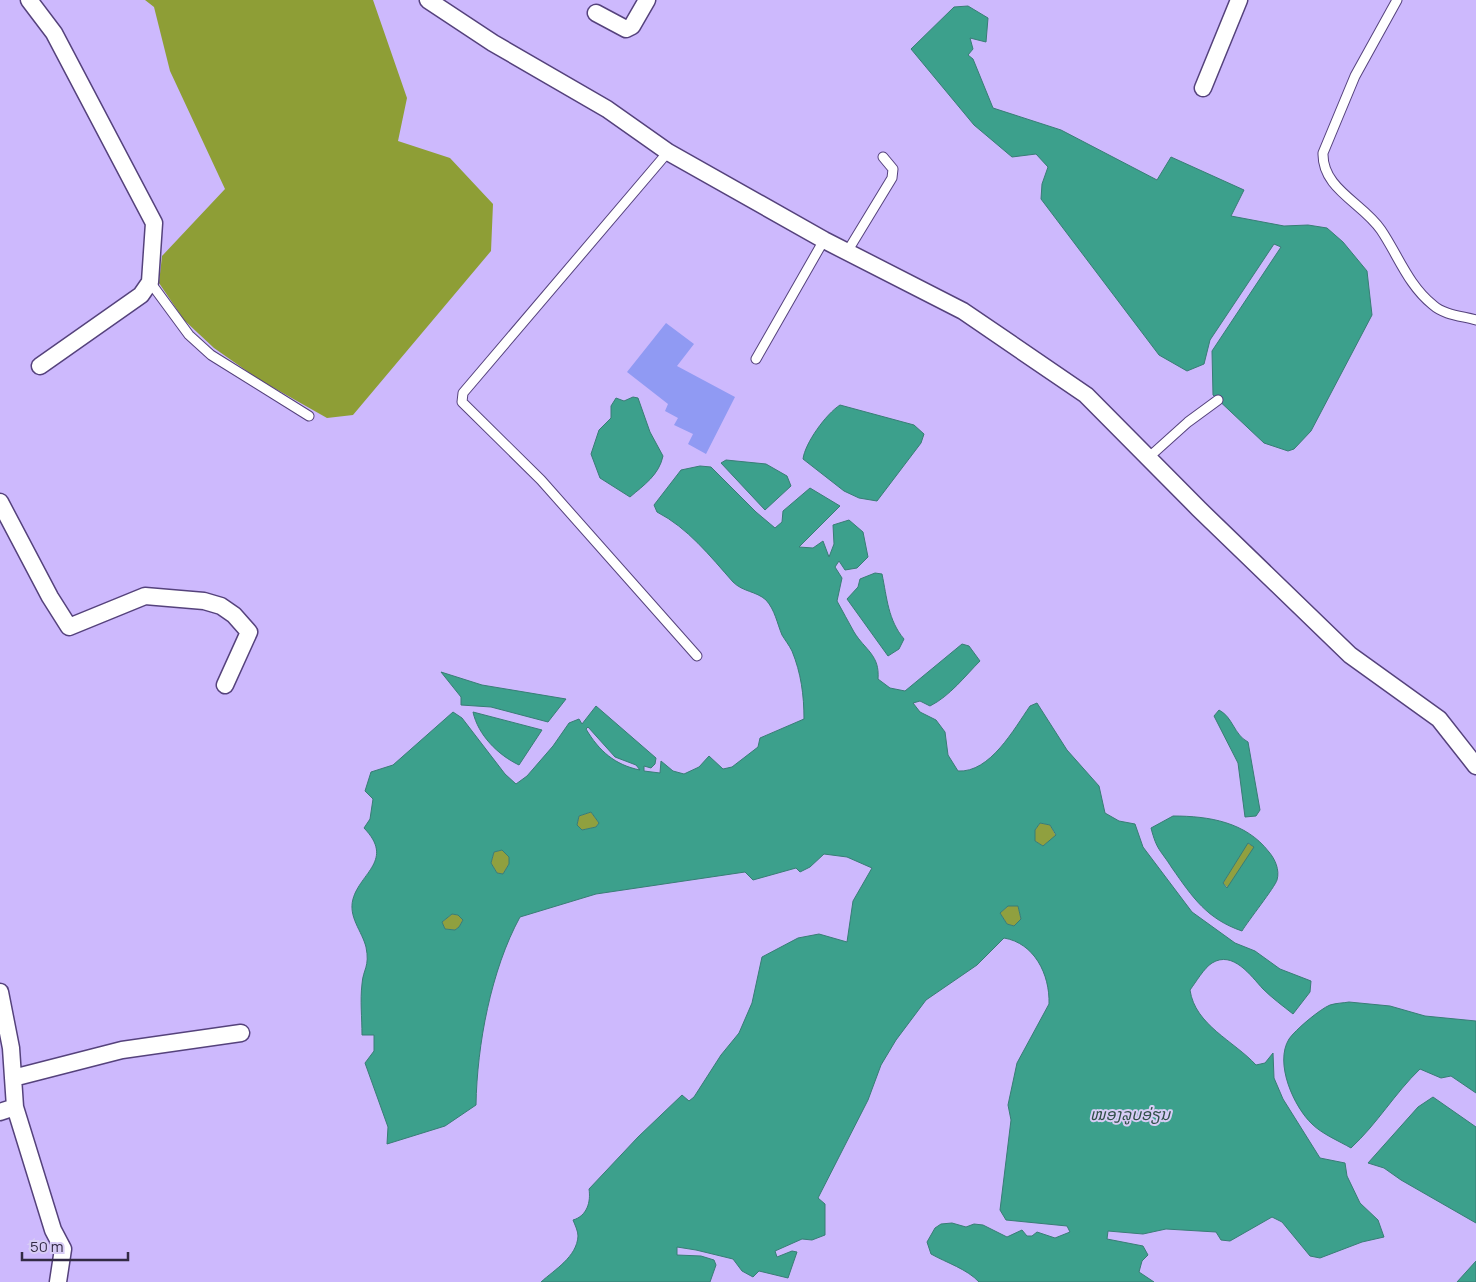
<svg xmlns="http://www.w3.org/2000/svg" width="1476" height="1282" font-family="Manrope,'Noto Sans Lao',sans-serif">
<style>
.green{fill:#90a03f}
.forest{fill:#8e9e36}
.water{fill:#3ca08c;stroke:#397d76;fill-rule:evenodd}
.building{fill:#909af3}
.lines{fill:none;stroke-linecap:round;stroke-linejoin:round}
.service-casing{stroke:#55427c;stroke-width:11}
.minor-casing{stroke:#55427c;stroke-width:19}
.service{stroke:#fff;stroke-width:9}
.minor{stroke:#fff;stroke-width:16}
.labels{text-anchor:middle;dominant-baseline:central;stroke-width:4;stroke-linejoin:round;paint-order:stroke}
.water-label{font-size:16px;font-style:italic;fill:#314f48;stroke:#d7ccf5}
</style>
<rect width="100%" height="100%" fill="#cdb9fd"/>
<path class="green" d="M591,812l8,11 -3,4 -14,3 -5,-5 2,-9z
M1040,823l10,2 6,11 -13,10 -8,-5v-11z
M1247,843l8,4 -27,41 -5,-5z
M502,850l7,6v8l-6,10 -6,-1 -6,-10 3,-11z
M1008,906h10l3,13 -7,7 -7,-2 -7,-11z
M452,914l6,1 5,5 -4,7 -4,3 -10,-1 -3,-7z"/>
<path class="forest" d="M145,0h228l34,98 -9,43 52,17 43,46 -2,47 -138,164 -26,3 -69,-39 -44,-31 -30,-28 -25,-37 3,-27 63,-67 -55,-118 -16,-64z"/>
<path class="water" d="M968,6l20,12 -2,24 -16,-4 3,11 -5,6 5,4 20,49 68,22 96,50 14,-23 73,33 -13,26 53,10 24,-1 19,3 16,14 24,29 5,44 -61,116 -17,18 -6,2 -24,-8 -51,-48 -1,-44 69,-104 -7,-3 -64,96 -6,24 -17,7 -28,-16 -118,-156 1,-15 6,-17 -12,-13 -24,3 -38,-32 -63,-76 43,-42z
M633,397l5,1 12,34 13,24c-4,19 -19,29 -33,41l-30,-19 -9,-24 8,-24 12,-12v-12l5,-8 8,3z
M840,405l74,20 10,9 -3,9 -44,58 -18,-3 -15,-7 -41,-32c2,-16 23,-45 37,-54z
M726,460l40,4 21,12 4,10 -26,24 -44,-47z
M700,466l11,1 45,45 19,16 7,-6 1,-11 27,-23 30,18 -41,41 14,1 10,-7 6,16 5,-13 -1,-19 16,-5 14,12 5,25 -11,11 -12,2 -6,-9 -4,6 7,11 -5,23c6,10 11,21 17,31 11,18 26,23 24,47l12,9 15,3 57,-47 7,2 11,15c-15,15 -30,35 -50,45l-10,-5 -7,2 7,9 16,8 9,12 3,23 10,16c32,2 56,-42 72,-65l7,-3 30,47 32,36 6,27 14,8 16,3 8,23 49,65 43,31 20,8 25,18 31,12 -1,11 -17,22c-10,-8 -21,-16 -30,-25 -12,-13 -30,-39 -51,-26 -8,5 -16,19 -22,27 5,35 44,51 66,75l9,-2 8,-10 1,25 9,21 37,59 25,5 2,13 13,27 18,17 6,17 -22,5 -42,16 -10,-2 -28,-34 -10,-5 -42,24 -9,-1 -5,-8 -50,-3 -23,5 -35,-3 -1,8 36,7 5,9 -6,6 -3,11 15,10h-175c-12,-13 -32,-19 -48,-28l-4,-12 8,-14 6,-4 11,-1 14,4 8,-3 9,1 24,12 15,-7 5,6h5l5,-4 18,6 15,-6 -3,-6 -61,-6 -6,-10 11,-90 -3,-15 9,-42 32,-59c1,-30 -15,-61 -45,-66l-27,27 -51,35 -30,40 -15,25 -13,35 -50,98 7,6v31l-13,5 -10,-1 -27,12 2,6 15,-6 5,1 -9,26 -29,-7 -6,6 -11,-6 -9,-12 -37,-9 -19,-3v8l24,1 13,4 2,5 -6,17h-169c13,-12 36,-25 37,-46 0,-5 -3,-11 -5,-16 14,-4 18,-18 16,-31l49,-52 44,-42 7,6 5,-4 27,-42 18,-22 13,-30 10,-46 36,-19 21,-4 28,8 6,-41 19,-33 -25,-11 -23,-3 -14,13 -10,5 -4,-4 -43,12 -8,-8 -149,22 -76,23c-29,53 -43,128 -44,188l-31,21 -58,18 1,-17 -23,-64 9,-12v-16h-12c0,-17 -2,-35 0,-51 1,-15 8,-17 4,-37 -4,-16 -18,-30 -13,-48 7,-26 42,-39 11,-71l6,-9 3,-20 -8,-8 6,-19 22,-7 60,-53 9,6 43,56 11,10 11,-8 26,-30 16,-23 10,-4 3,5 14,-18 60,52 -1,6 -4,4 -7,-2v5l16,2 1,-12 12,10 11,3 15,-7 10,-11 14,13 9,-2 26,-20 2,-9 44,-19c0,-24 -3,-46 -12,-68 -3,-6 -7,-11 -10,-16 -5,-12 -7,-25 -16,-35 -10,-9 -23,-8 -33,-18 -23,-26 -45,-54 -76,-70l-3,-7 27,-35zM588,727l27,30 21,8 4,5c-25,-5 -41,-19 -54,-41zM591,812l8,11 -3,4 -14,3 -5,-5 2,-9zM1040,823l10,2 6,10 -13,11 -8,-5v-11zM502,850l7,7v7l-6,10 -6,-1 -6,-10 3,-11zM1008,906h10l3,13 -7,7 -7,-2 -7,-11zM452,914l6,1 5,5 -4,7 -4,3 -10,-1 -3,-7z
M875,573l7,1c5,24 6,46 22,65l-5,10 -11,7 -41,-57 11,-12 2,-8z
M441,672l41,13 84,14 -18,23 -57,-15 -30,-2v-8z
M1219,710c14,7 15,25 29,32l12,68 -4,6 -11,1 -7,-54 -24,-47z
M473,712l69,18 -23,35c-21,-10 -41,-30 -46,-53z
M1173,816c36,0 73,6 96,36 6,7 11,18 8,28 -2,7 -29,41 -35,51 -35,-12 -49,-33 -70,-63 -12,-19 -15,-17 -21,-40zM1248,843l6,4 -27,41 -4,-5z
M1349,1002l41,4 35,10 51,5v72l-25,-17 -10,2 -21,-9c-25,24 -43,55 -69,79 -12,-7 -29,-14 -39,-24 -18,-17 -38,-61 -23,-85 6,-9 31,-30 41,-34 6,-2 14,-2 19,-3z
M1433,1097l43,30v96l-75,-43 -17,-12 -16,-5 50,-56z
M1476,1261v21h-19z"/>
<path class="building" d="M666,323l28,21 -17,22 58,31 -29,57 -18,-10 5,-10 -19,-9 4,-7 -13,-7 3,-7 -41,-32z"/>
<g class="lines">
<defs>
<path id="service" d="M1397,0l-42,76 -32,77c-1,36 40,50 58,77 17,25 27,55 52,75 11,10 29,11 43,15
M668,152l-205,241 -1,9 79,78 156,176
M847,252l45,-74 1,-9 -10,-12
M150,282l39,53 22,20 98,61
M756,359l68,-119
M1148,458l40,-36 30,-22"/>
<path id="minor" d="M29,0l25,33 100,190 -4,59 -9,13 -101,71
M428,0l65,43 114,66 61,43 156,88 139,71 123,84 113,114 151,146 89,64 37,47
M596,13l30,16 6,-3 15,-26
M1203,88l36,-88
M0,502l50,95 19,30 76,-31 59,5 17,5 13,9 15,17 -24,53
M0,992l11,56 4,59 -15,5
M13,1078l109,-28 119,-17
M15,1107l38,123 10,19 -5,33"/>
</defs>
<use href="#service" class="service-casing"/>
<use href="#minor" class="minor-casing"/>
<use href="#service" class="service"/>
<use href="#minor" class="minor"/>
</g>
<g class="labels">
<g class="water-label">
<text x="1130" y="1114">ໜອງລູບອ່ຽນ</text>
</g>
</g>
<path d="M22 1252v8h106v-8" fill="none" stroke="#322a44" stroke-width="2.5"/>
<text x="30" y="1252" font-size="15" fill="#322a44" stroke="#d7ccf5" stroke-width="4" paint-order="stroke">50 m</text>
</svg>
